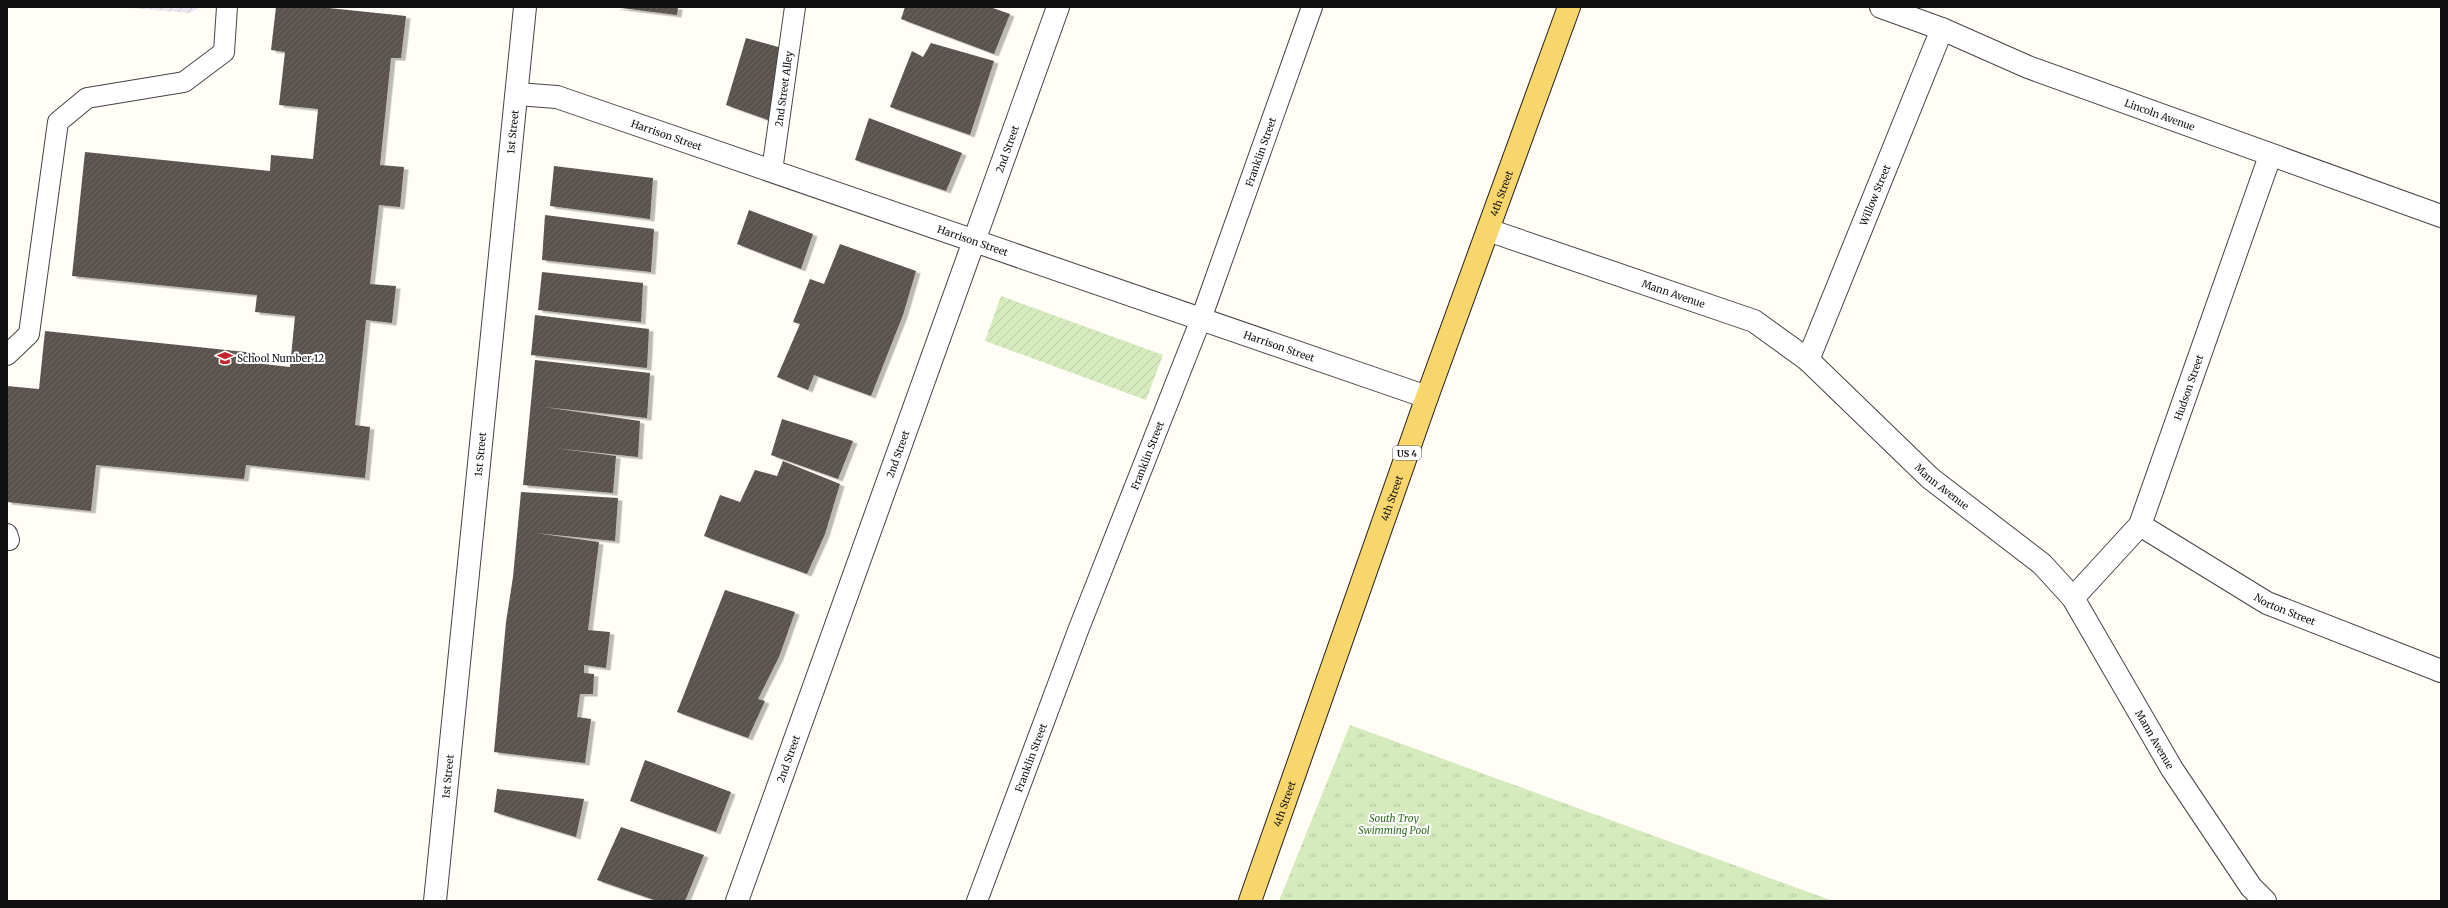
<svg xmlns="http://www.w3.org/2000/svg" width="2448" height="908" font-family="Merriweather,serif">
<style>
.industrial{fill:url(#industrial-furrows)}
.grass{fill:url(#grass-tufts)}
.garden{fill:url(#garden-furrows)}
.building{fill:url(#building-hatch);filter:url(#shadow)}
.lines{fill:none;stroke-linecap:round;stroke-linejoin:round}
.service-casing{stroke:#444;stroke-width:22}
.minor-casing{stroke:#444;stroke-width:24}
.tertiary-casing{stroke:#444;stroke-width:24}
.primary-casing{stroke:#222;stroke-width:24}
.service{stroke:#fff;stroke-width:20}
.minor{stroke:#fff;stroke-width:22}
.tertiary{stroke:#fff;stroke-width:22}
.primary{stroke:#f9d66b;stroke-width:22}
.labels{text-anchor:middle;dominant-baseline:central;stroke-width:4;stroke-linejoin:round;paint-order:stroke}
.shield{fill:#fff;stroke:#585858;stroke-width:1}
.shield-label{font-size:9px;font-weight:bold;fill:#111}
.street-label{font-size:10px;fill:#111;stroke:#fff}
.poi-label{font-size:10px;fill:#111;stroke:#fff;text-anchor:start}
.park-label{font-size:10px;font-style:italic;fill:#2f6b1f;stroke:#fff}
</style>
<defs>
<pattern id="industrial-furrows" width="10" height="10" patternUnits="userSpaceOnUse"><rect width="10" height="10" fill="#eee6ef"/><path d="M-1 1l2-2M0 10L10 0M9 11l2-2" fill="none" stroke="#cbc4cc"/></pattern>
<pattern id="grass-tufts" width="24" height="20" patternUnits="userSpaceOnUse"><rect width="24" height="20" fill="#d5ebbd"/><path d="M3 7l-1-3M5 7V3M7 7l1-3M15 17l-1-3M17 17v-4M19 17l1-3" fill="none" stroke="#b6c8a1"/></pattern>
<pattern id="garden-furrows" width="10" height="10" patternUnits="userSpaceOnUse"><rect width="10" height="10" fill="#d5ebbd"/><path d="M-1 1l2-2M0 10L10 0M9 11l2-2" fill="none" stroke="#b6c8a1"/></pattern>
<pattern id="building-hatch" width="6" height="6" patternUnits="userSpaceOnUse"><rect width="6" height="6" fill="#5a524d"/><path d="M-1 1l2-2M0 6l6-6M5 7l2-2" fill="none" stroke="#6d6662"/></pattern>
<filter id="shadow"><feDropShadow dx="4.5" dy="2.5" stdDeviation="0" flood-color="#0004"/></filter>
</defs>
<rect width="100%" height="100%" fill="#fffdf5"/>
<path class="industrial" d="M118,7h82l-10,6z"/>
<path class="grass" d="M1350,725l483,176h-554z"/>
<path class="garden" d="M1001,296l162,59 -17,45 -161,-59z"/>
<path class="building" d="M276,7h43l87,9 -5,42h-10l-11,107 24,2 -4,40 -21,-2 -9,79 26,2 -4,37 -26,-3 -11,105 15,2 -5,51 -119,-13 -2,14 -148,-14 -5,46 -84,-9v-116l32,3 6,-58 210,22v10l35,4 5,-51 -40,-4 2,-17 -185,-19 13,-124 185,19 1,-16 42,4 5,-50 -39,-4 6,-53 -14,-2z
M613,7h65l-1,8z
M905,7h85l20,7 -16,40 -93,-35z
M746,38l43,12 -21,70 -42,-15z
M931,43l63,18 -24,74 -80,-28 22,-56 11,6z
M869,118l93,35 -16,38 -91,-31z
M554,166l99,12 -3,41 -100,-13z
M749,210l64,24 -12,35 -64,-25z
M545,215l109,14 -3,43 -109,-12z
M840,244l76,27 -13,44 -32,81 -57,-21 -6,15 -31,-13 23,-53 -7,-2 17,-43 14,5z
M542,272l101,11 -2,39 -103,-12z
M535,315l114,14 -2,39 -116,-13z
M535,360l115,13 -3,45 -103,-11 96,14 -2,36 -84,-9 62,8 -3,37 -90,-8z
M782,419l71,22 -15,38 -67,-24z
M783,461l57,23 -15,50 -18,40 -103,-38 16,-41 20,7 15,-32 22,6z
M521,492l97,6 -3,43 -80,-8 64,9 -11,88 22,2 -4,36 -22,-3v8l10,1 -1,20h-13l-3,23 14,2 -6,44 -91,-11 12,-130 7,-45z
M725,590l70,22 -16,45 -21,42 7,2 -17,37 -71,-26z
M645,760l86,32 -15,40 -86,-31z
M497,789l87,10 -8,38 -82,-25z
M621,827l83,28 -19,46h-28l-60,-21z"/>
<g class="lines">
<defs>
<g id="service">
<path id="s1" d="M772,171l23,-164"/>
<path d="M7,355l22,-21 29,-212 29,-24 97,-16 40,-30 3,-45"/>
<path d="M7,534l2,6"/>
<path id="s2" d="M977,901l102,-273 122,-309 111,-312"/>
</g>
<g id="minor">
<path id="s3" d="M1881,7l61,22 86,38 413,149"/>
<path id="s4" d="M517,94l40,3 870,300"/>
<path id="s5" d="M1488,230l266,91 54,39 122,118 112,86 31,34 99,171 79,118 14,14"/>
<path id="s6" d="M1808,360l134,-331"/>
<path id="s7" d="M2140,525l127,78 174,68"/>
<path id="s8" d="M2073,598l67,-73 130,-369"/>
</g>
<g id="tertiary">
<path id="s9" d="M435,901l90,-894"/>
<path id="s10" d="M737,901l321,-894"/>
</g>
<g id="primary">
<path id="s11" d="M1250,901l177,-504 142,-390"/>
</g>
</defs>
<use href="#service" class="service-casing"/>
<use href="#minor" class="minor-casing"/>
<use href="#tertiary" class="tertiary-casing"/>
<use href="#primary" class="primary-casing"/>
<use href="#service" class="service"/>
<use href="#minor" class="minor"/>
<use href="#tertiary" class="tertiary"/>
<use href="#primary" class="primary"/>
</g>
<defs>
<symbol id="school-bare" viewBox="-9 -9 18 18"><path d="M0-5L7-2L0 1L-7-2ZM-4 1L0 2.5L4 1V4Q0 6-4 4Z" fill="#c4262e" stroke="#fff" stroke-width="2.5" paint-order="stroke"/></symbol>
</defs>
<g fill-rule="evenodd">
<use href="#school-bare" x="214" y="347" width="22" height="22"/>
</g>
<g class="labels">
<rect class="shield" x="1393" y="446" width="28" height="14" rx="3"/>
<g class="shield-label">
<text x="1407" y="453">US 4</text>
</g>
<g class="street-label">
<text stroke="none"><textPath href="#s1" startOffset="83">2nd Street Alley</textPath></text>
<text stroke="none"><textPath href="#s3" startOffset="299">Lincoln Avenue</textPath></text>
<text stroke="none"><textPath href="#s9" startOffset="773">1st Street</textPath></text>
<text stroke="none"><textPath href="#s4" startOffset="156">Harrison Street</textPath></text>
<text stroke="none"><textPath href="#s10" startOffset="799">2nd Street</textPath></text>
<text stroke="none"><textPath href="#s2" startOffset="801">Franklin Street</textPath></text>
<text stroke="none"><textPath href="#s11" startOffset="751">4th Street</textPath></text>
<text stroke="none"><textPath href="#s6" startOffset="178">Willow Street</textPath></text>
<text stroke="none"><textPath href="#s4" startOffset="480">Harrison Street</textPath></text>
<text stroke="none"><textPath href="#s5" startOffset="196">Mann Avenue</textPath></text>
<text stroke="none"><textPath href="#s4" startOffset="804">Harrison Street</textPath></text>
<text stroke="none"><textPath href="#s8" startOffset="245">Hudson Street</textPath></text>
<text stroke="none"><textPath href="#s9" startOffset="449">1st Street</textPath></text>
<text stroke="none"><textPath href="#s10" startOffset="475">2nd Street</textPath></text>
<text stroke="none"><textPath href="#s2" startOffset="477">Franklin Street</textPath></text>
<text stroke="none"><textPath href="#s5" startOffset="532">Mann Avenue</textPath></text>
<text stroke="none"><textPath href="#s11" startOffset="427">4th Street</textPath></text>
<text stroke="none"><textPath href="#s7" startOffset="168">Norton Street</textPath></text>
<text stroke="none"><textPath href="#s5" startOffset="868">Mann Avenue</textPath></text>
<text stroke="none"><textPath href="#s2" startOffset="153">Franklin Street</textPath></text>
<text stroke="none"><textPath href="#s10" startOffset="151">2nd Street</textPath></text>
<text stroke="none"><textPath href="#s9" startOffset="125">1st Street</textPath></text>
<text stroke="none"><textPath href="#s11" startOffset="103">4th Street</textPath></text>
</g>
<g class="poi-label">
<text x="237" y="358">School Number 12</text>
</g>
<g class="park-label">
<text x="1394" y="818">South Troy<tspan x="1394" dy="12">Swimming Pool</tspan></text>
</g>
</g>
<rect width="2448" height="908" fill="none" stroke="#111111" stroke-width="16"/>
</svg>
